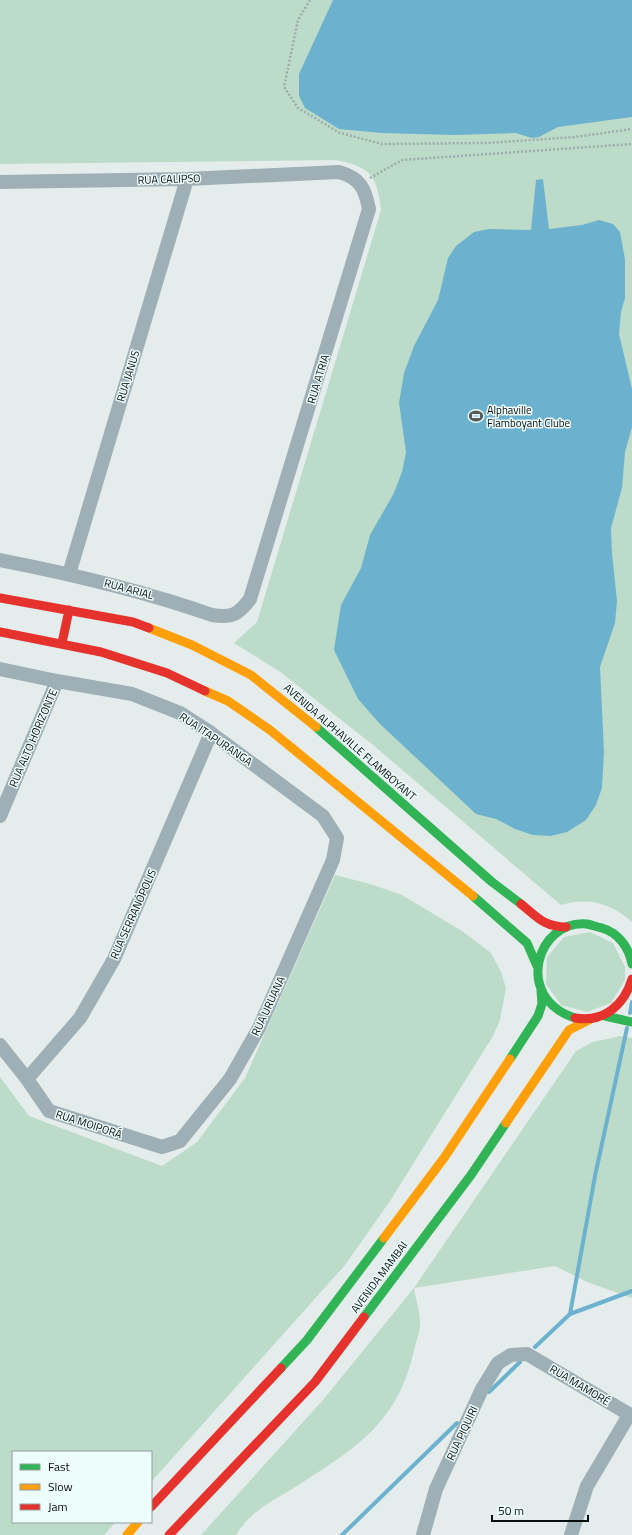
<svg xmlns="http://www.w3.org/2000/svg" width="632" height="1535" font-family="'Titillium Web',sans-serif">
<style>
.green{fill:#bcdcc9}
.water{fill:#6cb2cf}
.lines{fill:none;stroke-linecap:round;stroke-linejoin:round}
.stream{stroke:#6cb2cf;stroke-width:4}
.path{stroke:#9dabac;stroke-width:2.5;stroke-dasharray:2 2;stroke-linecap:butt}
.street{stroke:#9eb0b5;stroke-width:14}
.fast{stroke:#30b455;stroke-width:9}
.slow{stroke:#ff9f0a;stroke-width:9}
.jam{stroke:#e5322d;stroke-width:9}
.labels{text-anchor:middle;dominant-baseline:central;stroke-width:3;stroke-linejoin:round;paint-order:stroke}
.street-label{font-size:11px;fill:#090e0e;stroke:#edfdfc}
.poi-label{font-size:11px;fill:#090e0e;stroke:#edfdfc;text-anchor:start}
</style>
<rect width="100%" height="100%" fill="#e4ecec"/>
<path class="green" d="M0,0h632v922c-21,-19 -44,-25 -71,-17l-188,-160 -94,-74 -45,-28 23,-21 124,-412c-4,-35 -10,-43 -45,-50l-336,4z
M335,875l35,9 32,11 60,36 29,22 10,19 5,16 -6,32 -7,16 -103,165 -45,64 -194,217v-30h-138v70h103l-12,13h-104v-458l29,39 133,50 35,-24 48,-64z
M590,932l23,11 12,24v13l-14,23 -24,9 -26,-7 -15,-21 1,-27 17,-20z
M621,1036l11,2v260l-45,-16 -32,-16 -141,22c1,10 6,22 6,33 1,9 -4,20 -6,29 -16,73 -58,98 -117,136 -24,15 -46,24 -61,49h-35l122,-135 91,-112 162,-237 17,-9z"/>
<path class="water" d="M333,0h299v117l-74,10 -19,10 -7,1 -16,-5 -61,2 -74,-2 -42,-4 -34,-21 -6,-12v-22z
M543,179l6,50 33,-4 17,-5 14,4 7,8 5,27v39l-4,14 -2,22 13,55v38l-7,25 -3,36 -11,40 1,25 5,48 -2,22 -15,44 4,85 -2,36 -6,17 -10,15 -19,12 -16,4 -18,-1 -18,-6 -19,-10 -20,-5 -96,-90 -22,-25 -24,-49 7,-45 20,-37 9,-33 24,-42 8,-21 4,-20 -7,-49 5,-30 10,-27 24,-46 10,-42 8,-12 18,-14 15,-3 42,1 5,-50z"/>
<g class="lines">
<path class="stream" d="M630,1013l2,-11
M570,1314l25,-138 32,-148
M535,1347l35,-33 62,-23
M489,1392l31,-30
M342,1535l115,-112"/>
<path class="path" d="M310,0l-12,20 -14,67 14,21 42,25 42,11 105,-1 88,-6 57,-8
M370,178l32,-18 230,-16"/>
<path class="street" d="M0,182l187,-3 152,-7c21,6 26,16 30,37l-119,390c-12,16 -18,19 -38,16 -70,-25 -140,-41 -212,-55
M69,574l118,-395
M0,669l57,12 75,13 48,19 31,20 112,83 14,22 -4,22 -74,168 -29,51 -50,62 -18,6 -113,-36 -22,-32 -27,-34
M0,816l57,-135
M27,1079l53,-61 34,-59 97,-226
M423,1535l13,-46 46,-100 16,-26 13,-8 16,-1 105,62
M571,1535l16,-49 42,-71"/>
<path class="fast" d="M316,727l176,155 29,22
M473,896l54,47 10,23
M605,1016l27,6
M575,1018c-62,-20 -38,-99 12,-94 5,1 10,3 15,4 17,5 27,20 30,36
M510,1059l28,-43 4,-12 -1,-13
M364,1317l107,-142 35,-52
M281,1368l26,-28 77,-102"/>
<path class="slow" d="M149,628l43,17 59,30 65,52
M205,691l23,10 42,29 203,166
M506,1123l63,-93 20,-10
M384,1238l60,-80 66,-99
M127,1535l11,-13"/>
<path class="jam" d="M0,598l133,24 16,6
M0,632l101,20 66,21 38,18
M62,643l7,-33
M521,904c16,13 23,23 45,23
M575,1018c29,5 49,-13 57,-39
M151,1507l130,-139
M169,1535l146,-153 49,-65"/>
</g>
<defs>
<symbol id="stadium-bare" viewBox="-9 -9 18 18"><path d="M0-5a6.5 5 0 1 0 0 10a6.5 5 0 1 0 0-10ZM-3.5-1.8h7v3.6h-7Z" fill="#565c5c" stroke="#edfdfc" stroke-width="2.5" paint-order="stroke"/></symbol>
</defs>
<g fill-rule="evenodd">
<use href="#stadium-bare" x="466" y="406" width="20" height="20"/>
</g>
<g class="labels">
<g class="street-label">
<text transform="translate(169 179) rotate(-2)">RUA CALIPSO</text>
<text transform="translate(128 376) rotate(-73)">RUA JANUS</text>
<text transform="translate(318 379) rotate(-73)">RUA ATRIA</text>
<text transform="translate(129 589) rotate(15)">RUA ARIAL</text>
<text transform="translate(33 738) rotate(-67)">RUA ALTO HORIZONTE</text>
<text transform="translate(216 739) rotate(34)">RUA ITAPURANGA</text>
<text transform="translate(350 742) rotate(41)">AVENIDA ALPHAVILLE FLAMBOYANT</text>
<text transform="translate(133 914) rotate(-66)">RUA SERRANÓPOLIS</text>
<text transform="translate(268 1006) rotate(-65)">RUA URUANA</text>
<text transform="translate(89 1124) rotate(18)">RUA MOIPORÁ</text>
<text transform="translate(379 1277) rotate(-53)">AVENIDA MAMBAI</text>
<text transform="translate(580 1385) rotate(31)">RUA MAMORÉ</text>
<text transform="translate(462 1433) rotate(-65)">RUA PIQUIRI</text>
</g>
<g class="poi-label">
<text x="487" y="410">Alphaville<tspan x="487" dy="13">Flamboyant Clube</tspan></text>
</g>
</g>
<rect x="12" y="1451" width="140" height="72" fill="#edfdfc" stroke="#929d9d"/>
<rect x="20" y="1464" width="20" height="6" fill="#30b455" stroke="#929d9d"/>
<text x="48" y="1471" font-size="12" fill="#090e0e">Fast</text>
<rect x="20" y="1484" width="20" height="6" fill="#ff9f0a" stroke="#929d9d"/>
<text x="48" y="1491" font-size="12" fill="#090e0e">Slow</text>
<rect x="20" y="1504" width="20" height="6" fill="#e5322d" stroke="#929d9d"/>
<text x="48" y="1511" font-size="12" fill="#090e0e">Jam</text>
<path d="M492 1515v6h96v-6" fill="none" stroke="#090e0e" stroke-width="2"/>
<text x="498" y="1515" font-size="12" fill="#090e0e" stroke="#edfdfc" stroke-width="3" paint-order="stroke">50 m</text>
</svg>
